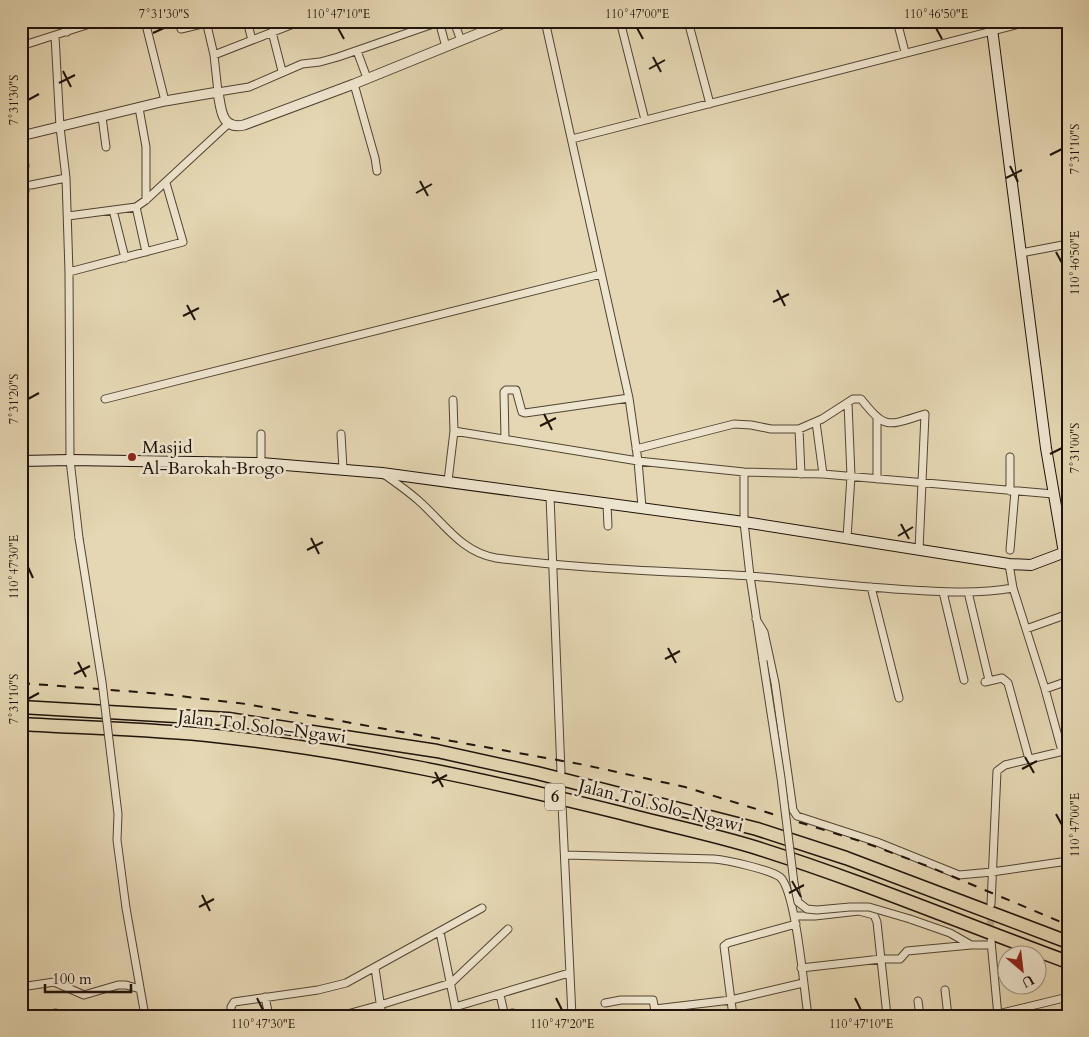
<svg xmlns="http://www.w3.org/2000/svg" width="1089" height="1037" font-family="Cardo,serif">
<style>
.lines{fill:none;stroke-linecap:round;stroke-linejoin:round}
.minor-tunnel{stroke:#bdb091;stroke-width:7;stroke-dasharray:7 3.5;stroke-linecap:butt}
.minor-casing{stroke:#504434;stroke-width:9}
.tertiary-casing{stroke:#504434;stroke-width:11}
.secondary-casing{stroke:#1f130a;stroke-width:12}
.motorway-casing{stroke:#1f130a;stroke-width:15}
.minor{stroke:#eee5ce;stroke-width:7}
.tertiary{stroke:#eee5ce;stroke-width:9}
.secondary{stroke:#eee5ce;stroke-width:10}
.motorway{stroke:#e5d7b3;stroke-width:12}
.rail{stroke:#1f130a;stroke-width:2;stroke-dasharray:9 9;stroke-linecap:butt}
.minor-bridge-casing{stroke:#504434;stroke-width:9;stroke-linecap:butt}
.minor-bridge{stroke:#eee5ce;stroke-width:7}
.ticks{fill:none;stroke:#1f130a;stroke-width:2}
.poi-dot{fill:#8f2418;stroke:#eee5ce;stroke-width:2}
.labels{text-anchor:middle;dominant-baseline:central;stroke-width:5;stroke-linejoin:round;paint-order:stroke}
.shield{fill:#eee5ce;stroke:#5d5245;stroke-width:1}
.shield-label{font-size:16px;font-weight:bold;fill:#1f130a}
.poi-label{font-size:18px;fill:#1f130a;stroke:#eee5ce;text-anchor:start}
.street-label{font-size:18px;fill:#1f130a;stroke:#eee5ce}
.neatline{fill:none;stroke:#1f130a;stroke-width:2}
.ticks-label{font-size:12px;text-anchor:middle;fill:#1f130a}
</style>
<rect width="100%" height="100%" fill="#e5d7b3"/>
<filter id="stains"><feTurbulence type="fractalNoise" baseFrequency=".004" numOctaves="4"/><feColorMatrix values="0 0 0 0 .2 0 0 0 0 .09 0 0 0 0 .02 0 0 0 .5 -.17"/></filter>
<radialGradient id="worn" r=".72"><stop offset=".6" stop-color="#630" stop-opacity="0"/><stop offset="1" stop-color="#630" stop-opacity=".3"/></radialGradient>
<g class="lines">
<path class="minor-tunnel" d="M562,777v24
M990,936l1,-25"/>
<defs>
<path id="minor" d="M61,21l6,11
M145,21l20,80
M206,21l8,34 4,37 31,-5 53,-23 18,-2 18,-5 101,-35
M247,21l5,19
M439,21l7,26
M454,21l7,20
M545,21l84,377 9,63 4,46
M620,21l25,99
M688,21l22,83
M897,21l8,31
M181,29l25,-6
M272,32l10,39
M55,36l5,91 6,51 3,94 1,188 9,78
M21,46l78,-25
M357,51l10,27
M214,55l87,-34
M354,84l21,74 2,13
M139,108l7,39v53
M102,117l4,30
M572,139l459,-118
M21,146l4,20
M31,185l35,-7
M21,192l4,-1
M113,210l12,48
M68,216l68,-9
M146,252l-10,-45 10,-7 82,-76
M1021,253l47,-9
M69,272l114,-30 -17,-59
M105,399l496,-125
M816,422l7,52
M799,429l2,45
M454,431l184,30 106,11 79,2 230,20
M261,434v29
M341,434l2,35
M505,439l-1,-47 2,-2h10l6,22 3,1 104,-15
M636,449l98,-25 17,1 20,4h28l23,-10 31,-20h8c25,31 26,27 64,15l-6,136
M1010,457v34
M744,472v50l6,54 13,85
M385,475c11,8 23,16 34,26 25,22 42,51 77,57 84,11 169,13 253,18 54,4 108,11 162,14 34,2 68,4 102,-2
M877,479v-61
M448,481l6,-50 -1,-31
M550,496l11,276
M607,505l1,21
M847,538l4,-62 -3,-73
M1010,550l5,-59
M1009,564l4,24 32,101 17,62
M871,587l28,111
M943,592l21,88
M968,592l21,88
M756,619l8,13 11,51 18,127 4,6 80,26 82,33 33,-3 76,-11
M1026,629l42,-15
M985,682l17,-4 6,5 21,76
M1045,689l23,-8
M562,804l10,212
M565,855l149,4c13,1 57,11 66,18 16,14 24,113 28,139
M991,904l6,-133 8,-6 63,-15
M126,908l19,108
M795,916h20l44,-5 15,4 3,7 10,94
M910,919l40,14 21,12h20
M440,932l17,84
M991,941l7,75
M375,968l7,48
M801,968l80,-9h19l7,-8 64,-6
M21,987l33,-5 30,13 34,-10h8l14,4
M945,990l3,26
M500,995l4,17 3,2 6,-1
M265,997l4,19
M918,1001l2,15
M605,1003l16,-3h32l3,16
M455,1007l114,-34
M655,1009l76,-9 72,-17
M998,1014l70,-17
M40,1016l16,-3
M231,1016v-9l3,-5 84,-12 28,-7 136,-75
M340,1016l40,-11 71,-22 57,-54
M733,1016l-9,-70 4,-3 68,-19
M841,1016l15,-2 1,2"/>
<path id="tertiary" d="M21,136l144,-35 53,-9c3,17 3,38 26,33l110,-41 155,-63"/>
<path id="secondary" d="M991,21l55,427 18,105
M21,461l49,-1 191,3 121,10 362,49 265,42 22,1 37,-14"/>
<path id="motorway" d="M21,707l207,12 209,32 100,22 220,56 89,29 222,84
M21,724c65,4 131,5 195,12 137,15 271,44 405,77 45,12 91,21 136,35 105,33 207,76 311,114"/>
</defs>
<use href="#minor" class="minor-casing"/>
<use href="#tertiary" class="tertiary-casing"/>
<use href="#secondary" class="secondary-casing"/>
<use href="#motorway" class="motorway-casing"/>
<use href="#minor" class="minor"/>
<use href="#tertiary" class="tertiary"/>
<use href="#secondary" class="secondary"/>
<use href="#motorway" class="motorway"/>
<path class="rail" d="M21,683l142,11 83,10 339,61 100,22 178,55 67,25 138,58"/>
<defs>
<path id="minor-bridge" d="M79,538l23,144 16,132 -1,26 9,68
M763,661l18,117 13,105 4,19 9,7 10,1 33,-3h19l41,12"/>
</defs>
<use href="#minor-bridge" class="minor-bridge-casing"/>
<use href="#minor-bridge" class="minor-bridge"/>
</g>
<path class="ticks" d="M338,28l6,11M637,28l6,11M936,28l6,11M153,33l11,-5M653,57l8,15M649,69l16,-9M63,71l8,16M59,83l16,-8M28,100l11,-6M1050,155l12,-6M1010,166l8,16M1006,178l16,-8M420,181l8,15M416,193l16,-9M1056,252l6,11M777,290l8,16M773,302l16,-8M187,305l8,15M183,316l16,-8M28,399l11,-6M544,414l8,16M540,426l16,-8M1050,454l12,-6M901,524l8,15M898,536l15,-9M311,538l8,16M307,550l16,-8M28,567l5,11M668,648l8,15M665,659l15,-8M78,662l8,15M74,674l16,-8M28,699l11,-6M1025,757l9,16M1022,769l15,-8M435,772l8,15M432,783l15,-8M1056,814l6,11M792,881l9,16M789,893l15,-8M202,895l8,16M199,907l15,-8M257,998l6,12M556,998l6,12M855,998l6,12"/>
<circle class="poi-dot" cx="132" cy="457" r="5"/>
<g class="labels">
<rect class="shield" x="545" y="783.5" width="20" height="27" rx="4"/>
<g class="shield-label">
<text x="555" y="797">6</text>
</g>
<g class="poi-label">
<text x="142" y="447">Masjid<tspan x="142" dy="21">Al-Barokah Brogo</tspan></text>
</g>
<g class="street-label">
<text transform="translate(262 727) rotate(7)">Jalan Tol Solo–Ngawi</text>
<text transform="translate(661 806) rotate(14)">Jalan Tol Solo–Ngawi</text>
</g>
</g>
<rect width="1089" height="1037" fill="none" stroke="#e5d7b3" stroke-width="55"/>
<g transform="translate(1022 970) rotate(152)"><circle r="24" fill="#eee5ce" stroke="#9b9180"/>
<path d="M0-4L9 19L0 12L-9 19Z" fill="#8f2418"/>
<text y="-8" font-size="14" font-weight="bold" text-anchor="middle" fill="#1f130a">U</text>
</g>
<path d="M45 984v8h86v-8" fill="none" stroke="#1f130a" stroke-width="2.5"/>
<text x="52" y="984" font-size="15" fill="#1f130a" stroke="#eee5ce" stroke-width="4" paint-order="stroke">100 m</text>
<rect x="28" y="28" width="1034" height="982" class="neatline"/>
<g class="ticks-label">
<text x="164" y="18">7°31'30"S</text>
<text x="338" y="18">110°47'10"E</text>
<text x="637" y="18">110°47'00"E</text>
<text x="936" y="18">110°46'50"E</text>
<text transform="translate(14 100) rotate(-90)" y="4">7°31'30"S</text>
<text transform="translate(1075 149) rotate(-90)" y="4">7°31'10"S</text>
<text transform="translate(1075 263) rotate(-90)" y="4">110°46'50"E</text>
<text transform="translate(14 399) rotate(-90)" y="4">7°31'20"S</text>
<text transform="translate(1075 448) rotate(-90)" y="4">7°31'00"S</text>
<text transform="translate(14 567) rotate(-90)" y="4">110°47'30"E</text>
<text transform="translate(14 699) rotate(-90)" y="4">7°31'10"S</text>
<text transform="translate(1075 825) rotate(-90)" y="4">110°47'00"E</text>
<text x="263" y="1028">110°47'30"E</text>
<text x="562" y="1028">110°47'20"E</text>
<text x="861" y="1028">110°47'10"E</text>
</g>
<rect width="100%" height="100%" filter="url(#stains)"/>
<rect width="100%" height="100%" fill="url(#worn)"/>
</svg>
